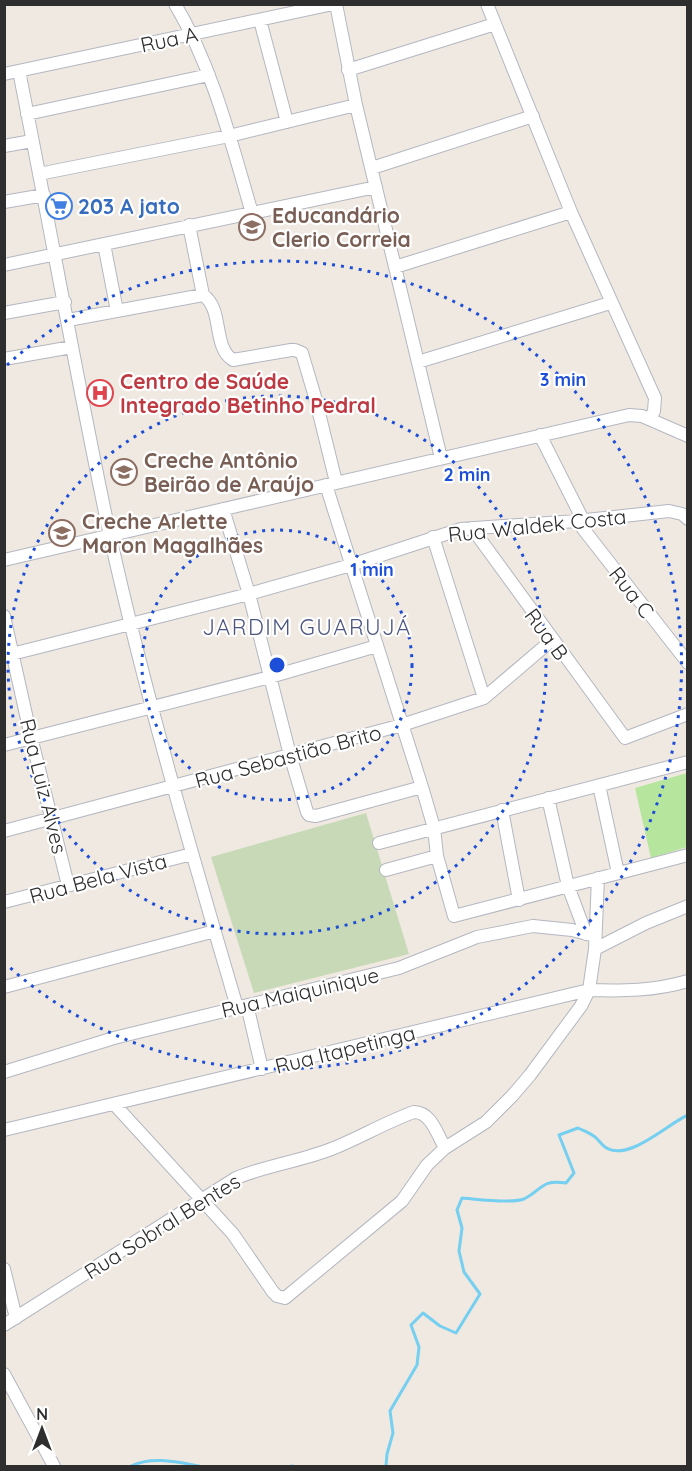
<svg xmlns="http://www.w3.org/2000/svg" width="692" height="1471" font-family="Quicksand,sans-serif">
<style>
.green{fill:#b6e59e}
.cemetery{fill:#c8d9b8}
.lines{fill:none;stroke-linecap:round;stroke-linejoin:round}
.stream{stroke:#75cff0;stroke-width:3}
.street-casing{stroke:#b4b7c1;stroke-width:14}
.street{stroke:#fff;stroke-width:12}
.ring{fill:none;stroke:#1d4ed8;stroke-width:3;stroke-dasharray:3 6}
.labels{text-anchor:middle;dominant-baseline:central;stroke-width:4.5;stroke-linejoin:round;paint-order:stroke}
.street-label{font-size:21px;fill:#2e2e2e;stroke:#fff}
.shop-label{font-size:21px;font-weight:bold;fill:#366cbe;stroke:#fff;text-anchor:start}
.education-label{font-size:21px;font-weight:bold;fill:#785e54;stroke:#fff;text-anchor:start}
.health-label{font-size:21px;font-weight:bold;fill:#be3a42;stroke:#fff;text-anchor:start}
.neighbourhood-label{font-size:22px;letter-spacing:1.5px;fill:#4d5680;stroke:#fff}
.centre{fill:#1d4ed8;stroke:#fff;stroke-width:3}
.ring-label{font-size:18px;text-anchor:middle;font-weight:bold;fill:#1d4ed8;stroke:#fff;stroke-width:4.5;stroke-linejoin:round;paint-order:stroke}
</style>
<rect width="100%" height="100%" fill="#efe9e1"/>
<path class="green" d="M687,773v74l-36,11 -16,-70z"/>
<path class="cemetery" d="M366,813l43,141 -155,39 -43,-136z"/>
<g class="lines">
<path class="stream" d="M131,1466c21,-10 46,-4 68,0
M291,1466h2
M386,1466l1,-12 6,-21 -3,-22 27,-46 2,-18 -8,-22 12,-12 17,13 16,7 24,-39 -16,-22 -5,-21 3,-23 -5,-18 5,-12c14,1 50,6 62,1 19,-9 16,-20 42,-16l8,-10 -15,-38 19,-7c6,3 12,5 17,9 3,2 6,7 10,10 23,16 62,-23 83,-32"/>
<defs>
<path id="street" d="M175,4c38,64 56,138 77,209
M336,4l20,101 85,353
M487,4l84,208 84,186 -1,13 -4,8
M260,20l27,102
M348,70l147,-46
M19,71c31,155 58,310 91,465 35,158 81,315 127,471
M4,74l329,-70
M27,114l182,-39
M4,146l28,-5
M372,168l161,-52
M39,174l190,-38 127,-31
M4,202l40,-7
M104,244l13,67
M4,265l372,-78
M395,267l176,-55
M203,295c21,14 9,52 30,65l58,-10h4l7,3 13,44 21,85
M4,313l61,-11
M68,320l135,-25 -14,-70
M4,359l68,-12
M418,362l192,-59
M540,435l43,85
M326,485l96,302 12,41 3,28 17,60 234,-61
M223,509l26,85 41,161 17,57 2,3 7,1 106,-29
M577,521l111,142
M472,528l153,210 63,-24
M433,537l51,161
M4,560l625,-145 13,1 46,20
M4,616l27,121 37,148
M4,656l245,-62 102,-29 110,-36 116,-8 92,-10 13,3 6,5
M4,745l266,-68 107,-31
M599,785l19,88
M548,798l20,88 18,48
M502,810l17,90
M4,831l398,-106 82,-27 68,-58
M379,843l309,-81
M386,870l51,-14
M4,902l188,-48
M595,949l51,-26 42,-17
M4,987l211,-56
M247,1005l15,64
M4,1072l110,-34 285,-70 78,-31 56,-11 39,4 23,6
M115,1105l118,129 40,58 4,4 8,2 117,-97 25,-36 18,-17 41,-26 26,-26 18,-21 51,-69 8,-16 6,-41 3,-71
M4,1130l585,-140c34,1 65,1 99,-9
M4,1269l12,49
M4,1325l232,-147c32,-13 66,-17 98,-30 27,-11 52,-26 80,-36 17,0 23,22 31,36
M4,1374l50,92"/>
</defs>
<use href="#street" class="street-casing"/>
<use href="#street" class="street"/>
</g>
<g class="ring">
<circle cx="277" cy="665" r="135"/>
<circle cx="277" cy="665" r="269"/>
<path d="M7 365A404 404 0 1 1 7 965"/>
</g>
<defs>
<symbol id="supermarket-ring" viewBox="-11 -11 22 22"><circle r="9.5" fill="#fff" stroke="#3f7fe0" stroke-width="1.5"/><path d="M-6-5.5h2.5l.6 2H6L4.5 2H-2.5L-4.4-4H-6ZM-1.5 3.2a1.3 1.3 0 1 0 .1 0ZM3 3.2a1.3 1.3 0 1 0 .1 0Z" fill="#3f7fe0"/></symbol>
<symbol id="school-ring" viewBox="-11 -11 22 22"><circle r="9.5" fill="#fff" stroke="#8d6e63" stroke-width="1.5"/><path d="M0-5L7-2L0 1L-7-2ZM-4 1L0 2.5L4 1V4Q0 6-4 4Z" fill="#8d6e63"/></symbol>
<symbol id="hospital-ring" viewBox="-11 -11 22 22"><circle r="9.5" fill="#fff" stroke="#e0444e" stroke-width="1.5"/><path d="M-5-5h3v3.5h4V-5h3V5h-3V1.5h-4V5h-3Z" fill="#e0444e"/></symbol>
</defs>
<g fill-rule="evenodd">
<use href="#supermarket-ring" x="44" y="191" width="30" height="30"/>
<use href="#school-ring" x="237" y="212" width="30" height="30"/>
<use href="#hospital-ring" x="85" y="378" width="30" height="30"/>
<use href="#school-ring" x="109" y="457" width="30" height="30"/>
<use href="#school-ring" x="47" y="518" width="30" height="30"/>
</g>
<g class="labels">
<g class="street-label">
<text transform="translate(169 39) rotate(-12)">Rua A</text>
<text transform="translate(537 525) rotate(-6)">Rua Waldek Costa</text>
<text transform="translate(632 592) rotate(52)">Rua C</text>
<text transform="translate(547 634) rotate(54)">Rua B</text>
<text transform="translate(288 756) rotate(-15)">Rua Sebastião Brito</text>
<text transform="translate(44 786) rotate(76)">Rua Luiz Alves</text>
<text transform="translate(98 878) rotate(-15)">Rua Bela Vista</text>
<text transform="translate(300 992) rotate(-13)">Rua Maiquinique</text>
<text transform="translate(345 1049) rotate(-14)">Rua Itapetinga</text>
<text transform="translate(162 1226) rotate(-32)">Rua Sobral Bentes</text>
</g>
<g class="shop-label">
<text x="78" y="206">203 A jato</text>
</g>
<g class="education-label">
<text x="272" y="215">Educandário<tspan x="272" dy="24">Clerio Correia</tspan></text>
<text x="144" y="460">Creche Antônio<tspan x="144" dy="24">Beirão de Araújo</tspan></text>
<text x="82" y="521">Creche Arlette<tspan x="82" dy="24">Maron Magalhães</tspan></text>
</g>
<g class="health-label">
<text x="120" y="381">Centro de Saúde<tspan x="120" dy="24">Integrado Betinho Pedral</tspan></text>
</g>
<g class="neighbourhood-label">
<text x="307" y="627">JARDIM GUARUJÁ</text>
</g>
</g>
<circle cx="277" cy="665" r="9" class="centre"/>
<g class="ring-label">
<text x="563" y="386">3 min</text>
<text x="467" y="481">2 min</text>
<text x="372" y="576">1 min</text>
</g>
<rect width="692" height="1471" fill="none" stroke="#2e2e2e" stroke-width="12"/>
<g transform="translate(42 1429)" stroke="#ffffff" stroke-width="4.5" paint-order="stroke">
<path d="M0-4.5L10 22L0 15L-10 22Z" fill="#2e2e2e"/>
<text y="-9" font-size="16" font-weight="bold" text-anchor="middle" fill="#2e2e2e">N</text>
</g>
</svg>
